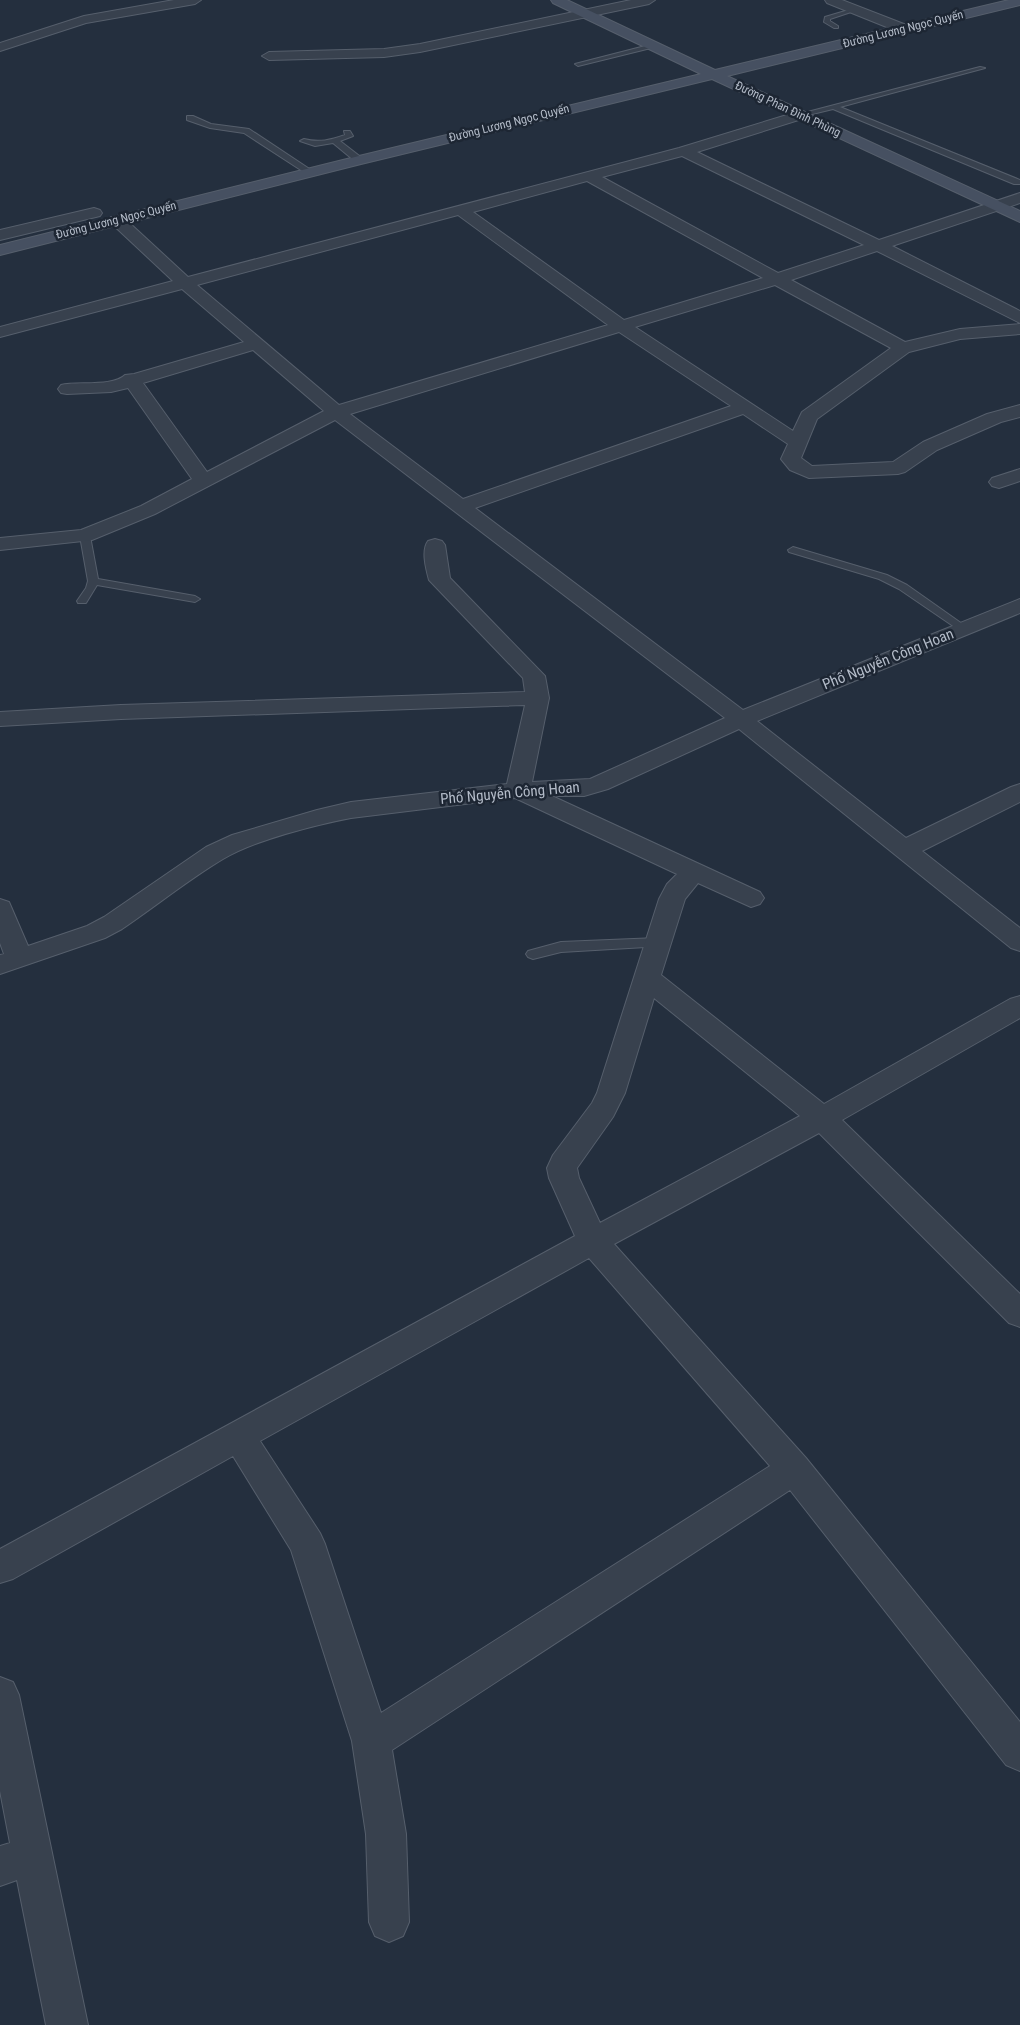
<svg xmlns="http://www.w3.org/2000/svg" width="1020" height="2025" font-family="'Roboto Condensed',sans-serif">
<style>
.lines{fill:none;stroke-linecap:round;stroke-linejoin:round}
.lane-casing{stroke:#565f6c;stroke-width:2}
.street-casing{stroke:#565f6c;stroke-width:2}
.secondary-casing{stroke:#565f6c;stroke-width:2}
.lane{fill:#38414e;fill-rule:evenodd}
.street{fill:#38414e;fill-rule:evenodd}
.secondary{fill:#465061;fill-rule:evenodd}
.labels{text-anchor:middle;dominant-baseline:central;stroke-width:5;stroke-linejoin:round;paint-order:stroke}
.far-street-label{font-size:12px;fill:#b4bcc9;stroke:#1d2633}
.street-label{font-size:15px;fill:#b4bcc9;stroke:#1d2633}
</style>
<rect width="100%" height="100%" fill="#242f3e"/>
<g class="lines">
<defs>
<path id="lane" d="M852,9l5,1 -27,9v2l8,5v2h-4l-10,-6 1,-5z
M653,44l3,2 -1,1 -77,19 -3,-2z
M980,67l5,1 -145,39 180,73v4h-6l-181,-75 -33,8 -4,-2z
M187,116h6l18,8 38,5 65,43 -7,2 -63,-41 -34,-5 -23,-8z
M344,131h6l3,5 -13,5 22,17v4h-6l-23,-19 -18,3 -15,-5 4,-2c15,4 27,1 41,-4z
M85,533l5,3 8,43 97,17 5,3 -5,3 -98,-17 -11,18h-8l-1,-2 9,-13 2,-7 -8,-45z
M793,547l94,28 20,10 61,43 -1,2h-8l-60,-41 -20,-10 -90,-27 -1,-2z
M658,938l5,2 2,3 -2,3 -102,6 -28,7 -5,-2 -2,-3 2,-3 33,-9z"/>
<path id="street" d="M174,0h27l-6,4 -109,19 -86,28v-8l84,-27z
M631,0h24l-6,4 -229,48 -36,5 -115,3 -7,-4 7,-4 115,-3 36,-5z
M825,0h17l67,26 1,3 -1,3h-10l-72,-29z
M800,111l5,1 2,3 -2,3 -108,34 182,88 141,-47v10l-128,43 128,65v12l-143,-72 -86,29 114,62 55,-13 60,-5v10l-60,5 -51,13 -92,67 -16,39 11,8 81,-4 30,-20 64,-28 33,-9v12l-19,5 -64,28 -32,22 -7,2 -89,4 -19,-8 -9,-11 7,-15 -45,-30 -268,94 268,202 277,-111v14l-263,108 149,117 105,-51 9,-3v18l-98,49 98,77v23l-9,-3 -272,-219 -131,60 -24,7h-32l208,96 4,6 -4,6 -9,3 -53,-24 -13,16 -24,76 163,129 186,-105 10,-3v22l-178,102 178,174v33l-11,-4 -190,-190 -205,111 192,214 214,264v49l-14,-6 -216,-275 -398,260 14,84 3,88 -6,14 -14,6 -14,-6 -6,-14 -3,-88 -14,-93 -61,-191 -58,-94 -220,123 -13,4v-34l575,-313 -26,-58 -2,-10 6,-13 39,-52 5,-10 62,-194 8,-15 10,-10 -162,-76 -164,20c-36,7 -96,22 -128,41 -35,21 -67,47 -101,70l-17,9 -105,36v-19l4,-1 -4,-11v-44l9,3 19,44 59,-20 17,-9 102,-70 26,-12 85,-25 34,-8 156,-18 18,-79 -404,14 -121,7v-14l121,-7 404,-13 -2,-14 -94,-98c-3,-11 -8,-30 -1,-39l7,-2 7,2 3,4 5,33 95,98 4,22 -17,84 58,-3 135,-61 -390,-298 -180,94 -63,26 -92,10v-12l81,-8 60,-24 51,-27 -64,-91 -17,4 -44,2 -6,-1 -3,-4 3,-4c16,-4 52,2 64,-10l9,-1 110,-32 -62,-53 -182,48v-10l173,-46 -62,-58 -2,-3 2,-3h12l65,60 491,-129zM682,156l182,89 -86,28 -176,-96zM587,181l176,97 -139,42 -151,-108zM458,215l150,110 -269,80 -142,-120zM775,285l116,63 -89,64 -9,19 -158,-104zM619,332l112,74 -268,93 -113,-85zM253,350l71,61 -117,61 -64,-89zM654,998l146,118 -200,107 -21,-45 -2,-10 36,-51 12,-24zM589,1258l181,208 -389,247 -56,-169 -5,-11 -60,-92z
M94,208l6,2 2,3 -2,3 -100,24v-10z
M1020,469v12l-21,7 -7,-2 -3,-4 3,-4z
M0,1677l13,5 6,13 69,330h-42l-29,-145 -17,6v-40l10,-3 -10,-52z"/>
<path id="secondary" d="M551,0h16l148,70 294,-70h11v5l-293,71 293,135v11l-308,-143 -351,85 -361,91v-10l359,-89 342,-82 -148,-71z"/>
</defs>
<use href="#lane" class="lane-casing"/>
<use href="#street" class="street-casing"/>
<use href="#secondary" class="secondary-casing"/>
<use href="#lane" class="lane"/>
<use href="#street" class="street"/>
<use href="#secondary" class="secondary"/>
</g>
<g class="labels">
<g class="far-street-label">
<text transform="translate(903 29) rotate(-14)">Đường Lương Ngọc Quyến</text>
<text transform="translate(788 109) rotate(25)">Đường Phan Đình Phùng</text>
<text transform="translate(509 123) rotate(-14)">Đường Lương Ngọc Quyến</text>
<text transform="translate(116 220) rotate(-14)">Đường Lương Ngọc Quyến</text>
</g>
<g class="street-label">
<text transform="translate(888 659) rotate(-22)">Phố Nguyễn Công Hoan</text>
<text transform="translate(510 793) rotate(-5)">Phố Nguyễn Công Hoan</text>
</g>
</g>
</svg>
